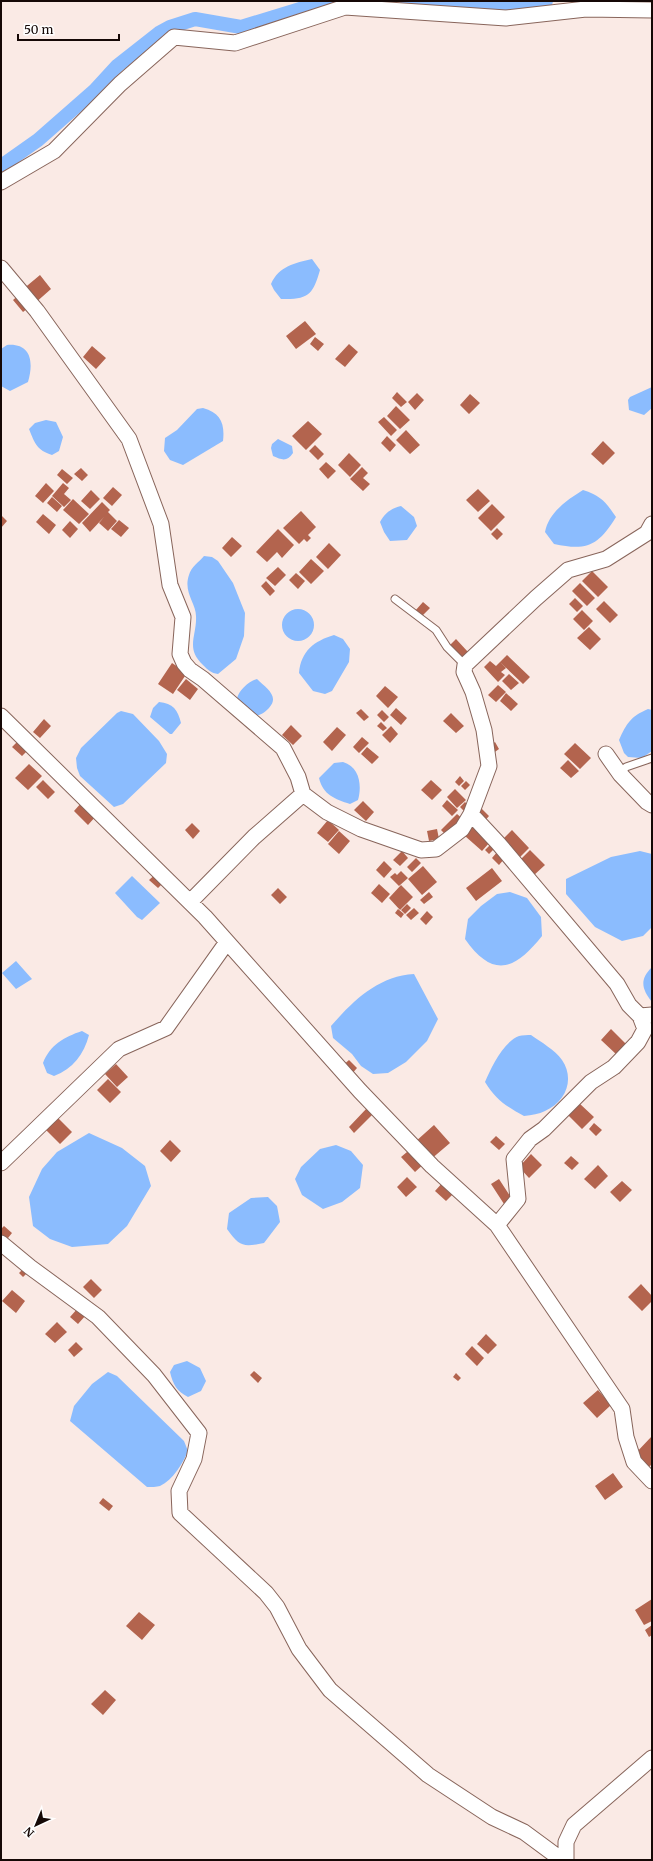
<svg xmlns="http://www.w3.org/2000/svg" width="653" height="1861" font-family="Merriweather,serif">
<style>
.water{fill:#8bbcfe}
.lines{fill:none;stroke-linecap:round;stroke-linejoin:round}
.canal{stroke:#8bbcfe;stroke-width:14}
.building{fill:#b3644e}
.lane-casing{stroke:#88655b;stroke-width:9}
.street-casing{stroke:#88655b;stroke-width:17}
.lane{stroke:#fff;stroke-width:7}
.street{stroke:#fff;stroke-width:15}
</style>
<rect width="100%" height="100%" fill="#faeae5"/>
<path class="water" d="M312,259l8,11c-7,24 -11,30 -39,29l-7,-9 -3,-6c8,-18 24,-21 41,-25z
M7,345c24,-2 27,17 21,37l-18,9 -9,-5v-37z
M652,387v21l-8,7 -15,-5 -1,-10 2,-3z
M203,408c18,5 22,16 20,33l-40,24 -13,-5 -6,-9 1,-13 12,-8 20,-21z
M46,420l10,2 7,15 -4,14 -7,4c-15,-5 -17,-11 -23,-26l6,-6z
M278,439l14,7 1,7c-6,9 -11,7 -20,3l-2,-8 1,-4z
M583,490c18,6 22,11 33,27 -18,29 -29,34 -62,27l-9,-12c4,-20 22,-32 38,-42z
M401,506l13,11 3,9 -10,14 -17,1 -6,-9 -4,-10c5,-9 10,-13 21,-16z
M204,556l8,1 6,4 15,22 12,30 -1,23 -8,23 -18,15c-7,-1 -10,-4 -15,-9 -18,-17 -6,-29 -7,-49 0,-13 -13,-24 -7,-41 2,-8 10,-13 15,-19z
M282 625a16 16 0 1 1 32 0a16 16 0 1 1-32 0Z
M334,635l9,4 7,10 -1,13 -17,29 -7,3 -12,-3 -14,-18c2,-22 15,-32 35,-38z
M257,679c9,9 23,17 12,29 -5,5 -8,7 -14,8l-18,-17c1,-8 12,-18 20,-20z
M159,702c14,1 19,8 22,21l-9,11h-2l-20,-17 3,-9z
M648,709l4,1v41l-10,7 -14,-1 -4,-4 -5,-13c8,-17 11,-23 29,-31z
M121,711l12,3 26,27 8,13 -1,9 -43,41 -9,3 -34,-31 -3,-8 -1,-10 5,-10 36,-35z
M343,762c17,5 19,24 15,38l-8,4c-15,-5 -27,-9 -31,-26l15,-15z
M640,851l12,3v73l-9,9 -21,5 -27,-14 -29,-33v-15l45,-22z
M132,876l28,27 -18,17 -5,-3 -22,-24z
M510,892l17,6 14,19 1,19c-27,34 -49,43 -77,3l3,-20 13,-13 16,-12z
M16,961l16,18 -16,10 -14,-16z
M652,967v35c-10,-13 -13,-22 0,-35z
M414,974l24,45 -11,22 -21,21 -18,11 -15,1 -12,-8 -9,-12 -19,-16 -2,-12c22,-25 47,-50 83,-52z
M82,1031l7,4c-5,19 -16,34 -35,41l-7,-3 -4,-10c7,-18 21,-26 39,-32z
M531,1035c10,7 24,15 31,25 13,19 4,42 -17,51 -6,3 -13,4 -21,5 -18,-10 -28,-16 -39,-34 6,-14 18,-40 34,-46 3,-1 9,-1 12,-1z
M89,1133l33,15 23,18 6,20 -24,40 -19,18 -36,3 -22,-8 -17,-13 -4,-29 13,-28 15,-17z
M336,1145l15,6 12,14 -3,23 -18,14 -19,7 -21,-14 -7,-16 6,-12 19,-18z
M268,1197l9,9 3,16 -16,21c-21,4 -24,4 -37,-14l2,-16 22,-15z
M187,1361l13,7 6,13 -5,10 -13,6c-11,-6 -15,-12 -18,-25l4,-7z
M108,1372l9,4 67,65 4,10c-5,12 -15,29 -28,35 -3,1 -9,1 -13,1l-77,-66 4,-15 18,-22z"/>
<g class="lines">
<path class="canal" d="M407,1c46,4 93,6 139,0
M1,166l37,-26 57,-50 22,-24 42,-33 11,-6 25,-8 46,8 72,-22 21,-4"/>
</g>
<path class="building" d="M40,275l11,14 -17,15 -12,-14z
M20,294l11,12 -8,6 -10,-12z
M305,321l11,13 -20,15 -10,-13z
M315,337l9,7 -6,7 -8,-7z
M349,344l9,8 -13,15 -10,-8z
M92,346l14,12 -10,11 -13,-12z
M397,392l10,10 -6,5 -9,-9z
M417,393l7,7 -9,10 -7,-8z
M470,394l10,9 -11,11 -9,-9z
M396,406l14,14 -10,9 -13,-13z
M384,417l13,13 -6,6 -13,-14z
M308,421l14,13 -16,16 -14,-14z
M406,430l14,15 -10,9 -14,-14z
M387,436l9,9 -6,7 -9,-9z
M603,441l12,12 -12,12 -12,-11z
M315,445l9,9 -6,6 -9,-9z
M349,453l12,12 -11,12 -12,-12z
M326,462l10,9 -8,8 -9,-10z
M362,467l6,6 -5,5 7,6 -7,7 -13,-12z
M81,468l7,7 -6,6 -8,-7z
M62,469l11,9 -6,6 -10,-9z
M46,483l8,8 -11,12 -8,-7z
M63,483l6,5 -5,6 7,6 -7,7 -12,-11z
M113,487l9,8 -10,11 -9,-8z
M478,489l12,12 -12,11 -12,-12z
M91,490l9,9 -10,10 -9,-8z
M52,497l10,9 -5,6 -10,-9z
M73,499l16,15 -10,10 -16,-14z
M102,502l8,8 -2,2 9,9 -9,10 -9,-8 5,-6 -14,15 -8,-9z
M492,504l13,13 -14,14 -13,-13z
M301,511l15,16 -8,8 3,3 -4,4 -3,-3 -5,5 -16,-16z
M43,514l13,11 -7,9 -13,-12z
M1,515l6,6 -6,7z
M119,520l10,8 -8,9 -10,-8z
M70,521l8,8 -8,9 -8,-8z
M497,528l6,6 -6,6 -6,-6z
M278,529l16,16 -12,13 -5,-6 -10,10 -11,-10z
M232,537l10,9 -11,11 -9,-9z
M329,543l12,12 -13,14 -12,-12z
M311,559l13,12 -13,13 -12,-12z
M278,567l8,8 -11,11 -9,-8z
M592,571l16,16 -10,10 -16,-16z
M296,573l9,8 -7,8 -9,-9z
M266,581l9,10 -5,5 -9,-10z
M580,583l15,15 -8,8 -15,-15z
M575,598l8,8 -6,6 -8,-8z
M604,601l14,14 -8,8 -14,-14z
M423,602l7,6 -9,9 -6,-6z
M582,610l11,11 -9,9 -11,-11z
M589,627l12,12 -11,11 -13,-12z
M456,639l12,13 -7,7 -12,-13z
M507,655l23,22 -7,7 -23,-22z
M490,661l6,5 4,-4 6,6 -5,4 4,3 -7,7 -14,-15z
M172,663l15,10 -14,21 -15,-10z
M509,674l10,9 -8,7 -9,-9z
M186,679l12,10 -8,11 -13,-10z
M498,685l8,7 -10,10 -8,-7z
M385,686l13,11 -10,11 -12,-12z
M506,693l12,11 -7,7 -11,-10z
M396,708l11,10 -6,7 -11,-10z
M361,709l8,8 -5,4 -8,-8z
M382,710l7,7 -5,5 -7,-7z
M451,713l13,13 -8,7 -13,-12z
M44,719l7,7 -11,12 -7,-6z
M381,722l6,6 -4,3 -6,-5z
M291,725l11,11 -9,9 -11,-10z
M391,726l7,8 -8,9 -8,-8z
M337,727l9,8 -14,16 -9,-9z
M362,737l7,6 -10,10 -6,-6z
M19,740l10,9 -7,7 -10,-9z
M495,742l4,7 -7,5 -4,-7z
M575,743l16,15 -11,11 -16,-15z
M367,747l12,10 -7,7 -11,-10z
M568,760l11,11 -8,7 -11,-10z
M29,764l13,12 -14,14 -13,-12z
M460,776l4,5 -5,5 -4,-4z
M43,780l12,12 -7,7 -12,-12z
M431,780l11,10 -10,10 -11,-10z
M466,781l4,4 -5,5 -4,-4z
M455,789l11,11 -9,8 -10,-11z
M447,800l11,10 -6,6 -10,-10z
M363,801l11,11 -8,9 -12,-11z
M82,802l14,14 -8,9 -14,-14z
M465,802l6,6 -5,5 -6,-6z
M480,807l9,9 -6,7 -9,-10z
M457,814l7,6 -17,16 -6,-6z
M328,820l11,10 -11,12 -11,-9z
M192,823l8,8 -7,8 -8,-9z
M472,827l18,15 -8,9 -17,-15z
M437,829l2,10 -10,2 -2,-10z
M512,830l17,18 -11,11 -17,-18z
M339,831l11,10 -11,13 -11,-10z
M491,844l4,4 -6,6 -4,-4z
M530,850l15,15 -12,11 -14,-15z
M402,851l6,7 -8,8 -7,-6z
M498,851l7,7 -6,7 -7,-7z
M416,858l5,5 -9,9 -5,-5z
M384,861l8,8 -8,9 -8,-8z
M423,866l14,16 -15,13 -14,-16z
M492,868l10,13 -26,20 -10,-13z
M401,871l7,7 -9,8 -9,-9 5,-4 2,2z
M157,873l8,8 -7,7 -9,-8z
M379,884l11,10 -8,9 -11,-10z
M401,885l12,12 -13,13 -11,-12z
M278,888l9,9 -7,7 -9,-9z
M429,892l4,5 -9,7 -4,-4z
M407,904l4,4 -6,6 -4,-4z
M414,908l5,5 -8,7 -5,-5z
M398,909l6,5 -3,4 -6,-5z
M427,911l6,6 -7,8 -6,-6z
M611,1029l16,16 -10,10 -16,-15z
M349,1060l8,8 -7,8 -9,-9z
M116,1064l12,13 -11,10 -12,-13z
M108,1079l13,13 -11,11 -13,-13z
M579,1103l15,14 -12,12 -14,-14z
M367,1108l6,6 -19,19 -5,-6z
M54,1114l18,18 -12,12 -18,-18z
M594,1123l8,7 -6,6 -7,-7z
M434,1125l16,18 -20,17 -15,-18z
M496,1136l9,8 -6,6 -9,-8z
M170,1140l11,11 -10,11 -11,-11z
M413,1147l13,15 -11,10 -14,-15z
M531,1154l11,11 -13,13 -10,-11z
M571,1156l8,7 -7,7 -8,-7z
M598,1165l10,11 -13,13 -11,-10z
M407,1177l10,10 -11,10 -9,-10z
M499,1179l13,20 -8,5 -13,-20z
M444,1181l11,11 -9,9 -11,-10z
M622,1181l10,9 -12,12 -10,-10z
M4,1226l8,7 -8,10 -3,-2v-12z
M25,1267l4,4 -6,6 -4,-4z
M91,1279l11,11 -8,8 -11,-11z
M641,1284l11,12v5l-10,10 -14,-14z
M12,1290l13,11 -9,12 -14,-12z
M78,1308l8,7 -8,9 -8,-7z
M57,1322l10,10 -12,11 -10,-9z
M486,1334l11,11 -9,9 -11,-10z
M76,1342l7,7 -9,8 -6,-7z
M472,1346l12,12 -7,8 -12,-12z
M254,1371l8,7 -4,5 -8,-8z
M456,1373l5,5 -3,3 -5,-4z
M598,1390l13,15 -14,13 -14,-15z
M652,1436v28l-4,4 -14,-13z
M613,1473l10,14 -18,13 -10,-14z
M103,1498l10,8 -4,5 -10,-8z
M652,1599v22l-8,4 -9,-15z
M139,1612l16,13 -13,15 -16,-14z
M652,1625v10l-3,2 -4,-7z
M105,1690l11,10 -13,15 -12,-11z"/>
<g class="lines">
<defs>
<path id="lane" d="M395,599l41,31 11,17 18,18
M620,774l6,-7 26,-9"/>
<path id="street" d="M1,182l53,-31 66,-67 54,-47 61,6 110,-36 161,11 80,-9 66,1
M1,268l36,43 92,128 32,85 9,61 13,32 -3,37 4,9 6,7 13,9 80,69 15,29 5,17 24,18 34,17 60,21 15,-1 26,-20 9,-15 18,-48 -5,-36 -11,-38 -9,-20 1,-7 71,-67 32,-28 38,-11 41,-26 5,-9
M1,716l204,201 155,174 72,75 65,59 125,184 4,28 8,25 18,19
M606,754l14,20 27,28 5,3
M471,814l27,29 119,141 12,21 11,11 12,-1
M190,902l64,-65 49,-43
M1,1163l118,-114 47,-21 61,-86
M497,1225l21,-26 -4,-40 16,-20 14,-10 47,-47 23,-15 24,-25 7,-13 -5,-13
M1,1243l29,24 68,50 56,58 45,58 -5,26 -15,32 1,22 86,80 11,14 22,42 31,41 98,85 64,42 32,15 38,28
M566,1860v-18l8,-17 78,-67"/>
</defs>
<use href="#lane" class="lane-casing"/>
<use href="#street" class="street-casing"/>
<use href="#lane" class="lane"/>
<use href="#street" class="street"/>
</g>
<rect width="653" height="1861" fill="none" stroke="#150806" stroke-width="4"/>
<g transform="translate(36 1825) rotate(224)" stroke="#ffffff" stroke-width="3" paint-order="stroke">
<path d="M0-3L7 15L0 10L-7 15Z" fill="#150806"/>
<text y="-6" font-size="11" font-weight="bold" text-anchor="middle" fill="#150806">N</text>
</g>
<path d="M18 34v6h101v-6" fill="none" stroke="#150806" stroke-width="2"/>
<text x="24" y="34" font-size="12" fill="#150806" stroke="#ffffff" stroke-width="3" paint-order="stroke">50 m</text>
</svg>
